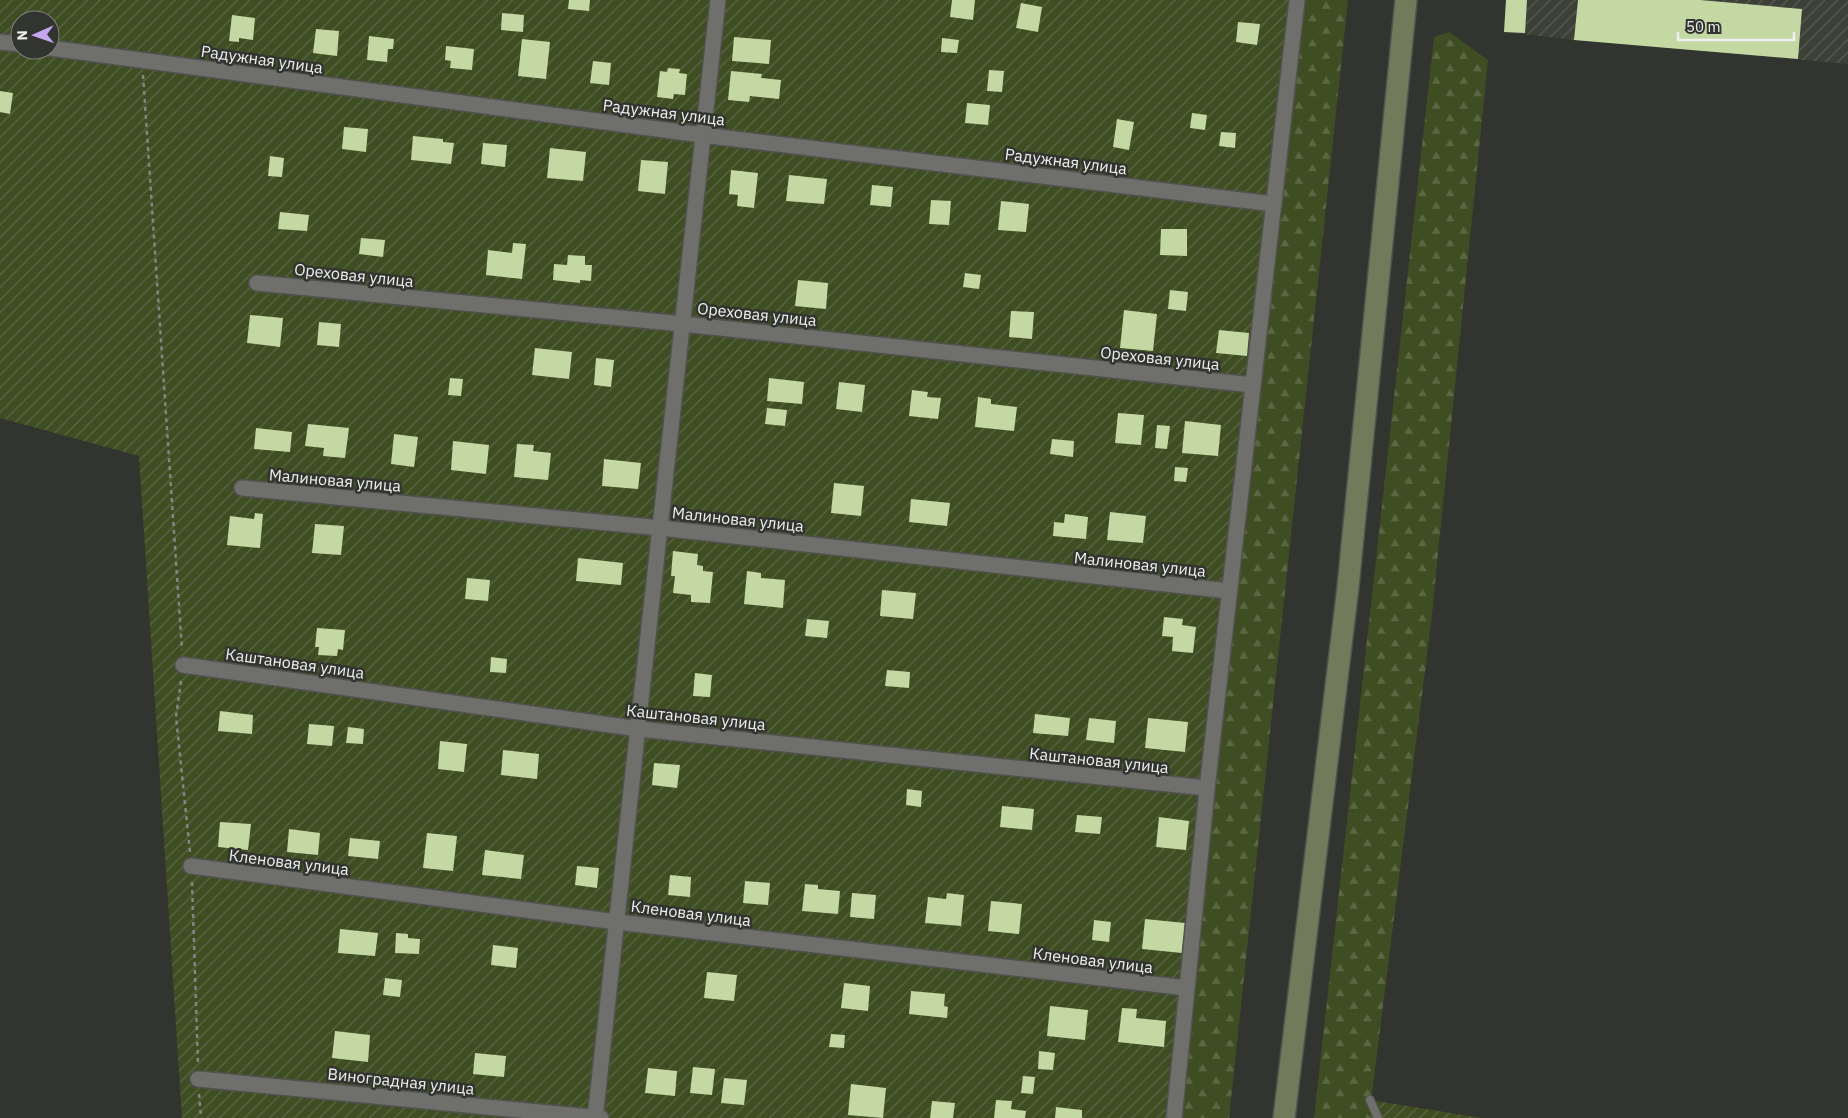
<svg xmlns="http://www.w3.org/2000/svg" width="1848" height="1118" font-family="'IBM Plex Sans',sans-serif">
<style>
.industrial{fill:url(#industrial-furrows)}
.forest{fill:url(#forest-firs)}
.garden{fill:url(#garden-furrows);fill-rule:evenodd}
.building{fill:#c4d8a3}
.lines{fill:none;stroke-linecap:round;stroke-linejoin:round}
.lane-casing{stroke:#515250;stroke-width:10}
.street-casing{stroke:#515250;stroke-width:18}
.secondary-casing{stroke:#515250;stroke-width:24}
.path{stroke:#848683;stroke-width:2.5;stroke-dasharray:4 4;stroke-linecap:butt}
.lane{stroke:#6f706c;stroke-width:8}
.street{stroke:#6f706c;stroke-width:15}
.secondary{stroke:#717b5c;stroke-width:21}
.labels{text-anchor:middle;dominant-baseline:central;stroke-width:5;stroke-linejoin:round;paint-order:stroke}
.street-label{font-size:16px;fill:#eff0ee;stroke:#323430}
</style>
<defs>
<pattern id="industrial-furrows" width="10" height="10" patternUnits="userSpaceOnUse" patternTransform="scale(1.25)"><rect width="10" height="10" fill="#3d4037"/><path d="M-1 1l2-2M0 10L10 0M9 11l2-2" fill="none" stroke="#595c54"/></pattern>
<pattern id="forest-firs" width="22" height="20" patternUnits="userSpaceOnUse" patternTransform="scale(1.25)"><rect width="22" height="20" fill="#3f4d23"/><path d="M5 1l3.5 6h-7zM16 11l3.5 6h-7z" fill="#5b6743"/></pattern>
<pattern id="garden-furrows" width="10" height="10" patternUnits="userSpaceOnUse" patternTransform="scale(1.25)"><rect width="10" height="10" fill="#3f4d23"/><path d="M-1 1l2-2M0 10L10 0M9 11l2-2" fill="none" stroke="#5b6743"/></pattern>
</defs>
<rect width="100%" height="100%" fill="#323430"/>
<path class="industrial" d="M1506,0h342v64l-274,-24 -70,-8z"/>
<path class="forest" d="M1298,0h50l-119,1118h-53z
M1449,32l39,28 -57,563 -62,495h-55l120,-1081z"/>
<path class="garden" d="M0,0h1290l-122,1118h-986l-43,-662 -139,-38zM20,20h30v30h-30z
M1370,1100l112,18h-113z"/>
<path class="building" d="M569,0h21l-1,11 -21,-2z
M952,0h23l-2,20 -23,-3z
M1506,0h21l-2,33 -21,-1z
M1578,0h122l102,9 -4,50 -224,-19z
M1021,3l21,4 -4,25 -22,-4z
M502,13l22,2 -1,17 -22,-2z
M232,15l23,3 -2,22 -14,-2v4l-10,-1z
M1238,22l22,2 -3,21 -21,-3z
M316,29l23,2 -2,25 -24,-3z
M369,36l25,3 -1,10h-5l-1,13 -20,-2z
M734,37l37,3 -2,24 -37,-3z
M942,38l17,2 -2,13 -16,-1z
M522,39l28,3 -4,37 -28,-3z
M446,46l28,3 -2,21 -22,-2 1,-7 -6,-1z
M593,61l18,2 -2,22 -19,-2z
M668,68l12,1 -1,4 8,1 -2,21 -11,-1 -1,5 -16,-2 3,-26 7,1z
M989,70l15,1 -2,21 -15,-1z
M731,71l31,3 -1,4 20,2 -2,19 -29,-3 -1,6 -21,-2z
M0,91l13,2 -3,21 -10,-2z
M967,103l23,2 -2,20 -23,-2z
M1192,113l15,2 -2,15 -15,-2z
M1117,119l17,3 -5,28 -16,-3z
M344,127l24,2 -2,23 -24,-3z
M1221,132l15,1 -1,15 -16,-2z
M413,136l30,3v3l11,1 -3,21 -40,-4z
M483,143l24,2 -2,22 -24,-3z
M550,148l36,4 -3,29 -36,-3z
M270,156l14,2 -2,19 -14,-1z
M641,160l27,2 -3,32 -27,-3z
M731,170l27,3 -4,35 -17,-2 1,-11 -9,-1z
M789,175l38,4 -3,25 -38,-3z
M872,185l21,2 -2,20 -21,-2z
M931,200l20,1 -2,24 -20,-1z
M1001,201l28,3 -3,28 -28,-2z
M280,212l29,3 -2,16 -29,-2z
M1161,229h26v27l-27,-1z
M361,238l24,2 -2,17 -24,-3z
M513,243l13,1 -4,35 -36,-4 2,-25 24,3z
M568,255l17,1v9h7l-1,16 -11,-1v3l-27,-3 1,-16 13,1z
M965,273l16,2 -2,14 -16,-2z
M798,280l30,3 -2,26 -31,-3z
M1170,290l18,2 -2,19 -18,-2z
M1124,310l33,4 -4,37 -33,-3z
M1011,311l23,1 -2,27 -23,-2z
M250,315l33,3 -3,29 -33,-4z
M319,322l22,2 -2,23 -22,-2z
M1219,330l30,3 -2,23 -31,-3z
M535,348l37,4 -3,27 -37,-4z
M596,358l18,2 -3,27 -17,-2z
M450,378l13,1 -2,17 -13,-1z
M769,378l35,4 -2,22 -35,-3z
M839,382l26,3 -3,27 -26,-3z
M912,390l16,2 -1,5 14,1 -3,21 -29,-3z
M978,397l13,2v5l26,3 -3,24 -39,-4z
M767,408l20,2 -2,16 -20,-2z
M1118,413l26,2 -3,30 -26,-2z
M1185,421l36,4 -3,31 -36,-3z
M308,424l41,4 -4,30 -22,-2 1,-8 -19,-2z
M1157,425l13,1 -3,23 -12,-1z
M256,428l36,4 -2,20 -36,-3z
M394,434l24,3 -4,30 -23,-3z
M1052,439l22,2 -1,16 -23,-3z
M453,441l36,4 -3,29 -35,-4z
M517,444l17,1 -1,6 18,2 -3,27 -34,-3z
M604,459l37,4 -3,26 -36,-3z
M1175,467l13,1 -2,14 -12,-1z
M834,483l30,3 -3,30 -30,-3z
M911,499l39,4 -3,23 -38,-4z
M1110,512l36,4 -3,27 -36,-3z
M255,513l8,1 -3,34 -33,-3 3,-29 24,3z
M1065,514l23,3 -2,22 -33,-3 1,-14 10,1z
M315,524l29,2 -3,29 -29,-2z
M673,551l25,3 -1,11 6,1v5l10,1 -3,31 -19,-1v-7l-18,-2 2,-17h-4z
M578,558l45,5 -2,22 -45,-4z
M747,571l14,2v5l24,2 -2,28 -39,-4z
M467,578l23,2 -2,21 -23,-2z
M882,590l34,3 -3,26 -33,-3z
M1164,617l19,2 -1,6 14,2 -3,26 -21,-2 1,-14 -11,-1z
M807,619l22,2 -2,17 -22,-2z
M317,628l28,2 -2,20 -5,-1 -1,7 -19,-1 1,-8h-4z
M491,657l16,2 -1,14 -16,-1z
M887,670l23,2 -1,16 -24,-2z
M695,673l17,2 -2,22 -17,-1z
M220,711l33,4 -1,19 -34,-3z
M1035,714l35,4 -2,18 -35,-3z
M1089,718l27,3 -2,22 -28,-3z
M1148,718l40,4 -3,30 -40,-4z
M309,724l25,2 -2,20 -25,-2z
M348,727l16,2 -1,15 -17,-1z
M440,741l27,3 -3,28 -26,-3z
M503,750l36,4 -2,25 -36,-4z
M654,763l26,2 -3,23 -25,-3z
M907,789l15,2 -1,16 -15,-2z
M1002,806l32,3 -2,21 -32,-3z
M1077,815l25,2 -2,17 -25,-2z
M1159,817l30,4 -3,29 -30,-3z
M220,822l31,2 -3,26 -30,-3z
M289,829l31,4 -2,22 -31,-3z
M427,833l30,3 -4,35 -30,-3z
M350,838l30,3 -2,18 -30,-3z
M485,850l39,5 -3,24 -39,-4z
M577,866l22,2 -2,20 -22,-3z
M670,875l21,2 -1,20 -22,-2z
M745,881l25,2 -2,22 -25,-2z
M805,884l13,1v4l22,2 -2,23 -36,-3z
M852,893l24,2 -2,24 -24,-2z
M947,893l17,2 -3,31 -36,-3 3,-26 18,2z
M991,901l31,3 -3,30 -31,-3z
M1145,919l40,4 -3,30 -40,-4z
M1094,920l17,2 -2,20 -17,-2z
M340,929l38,4 -3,23 -37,-3z
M396,933l12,1v4l12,1 -1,15 -24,-1z
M493,945l25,3 -2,20 -25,-3z
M707,972l30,3 -3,26 -30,-3z
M385,978l17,2 -2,17 -17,-2z
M844,983l26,3 -2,25 -27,-3z
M911,991l34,3 -1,12 4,1 -1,11 -38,-4z
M1050,1006l38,4 -3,30 -38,-4z
M1122,1008l15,1 -1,9 30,3 -2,26 -46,-5z
M335,1031l35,4 -2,27 -36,-4z
M831,1034l14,1 -1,13 -15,-1z
M1039,1051l16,2 -2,17 -15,-1z
M475,1053l31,3 -2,21 -31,-3z
M693,1067l22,2 -3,26 -22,-2z
M648,1068l29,3 -2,25 -30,-3z
M1023,1076l12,1 -2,17 -12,-1z
M724,1078l23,2 -3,25 -23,-2z
M851,1084l35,4 -3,30 -35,-3z
M996,1100l16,1 -1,8 15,2 -1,7h-31z
M932,1101l23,2 -2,15h-23z
M1056,1107l26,3v8h-27z"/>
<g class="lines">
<defs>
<path id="lane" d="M1370,1100l8,18"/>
<path id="street" d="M0,42l20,2
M50,48l652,87 572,69
M257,283l426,41 570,61
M242,488l419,40 568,63
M183,665l456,64 568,59
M191,866l426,56 570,66
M198,1079l403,39
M595,1118l123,-1118
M1174,1118l34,-338 89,-780"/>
<path id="secondary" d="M1284,1118l64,-531 58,-587"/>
</defs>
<use href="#lane" class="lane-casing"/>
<use href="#street" class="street-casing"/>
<use href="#secondary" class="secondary-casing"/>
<path class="path" d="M143,75l39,575
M181,681l-5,36 14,135
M192,882l6,182
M199,1094l2,24"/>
<use href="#lane" class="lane"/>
<use href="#street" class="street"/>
<use href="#secondary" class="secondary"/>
</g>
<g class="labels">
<g class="street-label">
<text transform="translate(262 59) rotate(8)">Радужная улица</text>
<text transform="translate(664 112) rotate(7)">Радужная улица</text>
<text transform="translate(1066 161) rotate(7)">Радужная улица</text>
<text transform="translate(354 275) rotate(6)">Ореховая улица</text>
<text transform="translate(757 314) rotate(6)">Ореховая улица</text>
<text transform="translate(1160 358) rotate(6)">Ореховая улица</text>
<text transform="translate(335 480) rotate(5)">Малиновая улица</text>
<text transform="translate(738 519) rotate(6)">Малиновая улица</text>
<text transform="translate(1140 564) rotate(6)">Малиновая улица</text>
<text transform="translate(295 663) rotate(8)">Каштановая улица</text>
<text transform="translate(696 717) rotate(6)">Каштановая улица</text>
<text transform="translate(1099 760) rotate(6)">Каштановая улица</text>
<text transform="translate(289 862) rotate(7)">Кленовая улица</text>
<text transform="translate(691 913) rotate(7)">Кленовая улица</text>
<text transform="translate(1093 960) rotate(7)">Кленовая улица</text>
<text transform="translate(401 1081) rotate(6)">Виноградная улица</text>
</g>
</g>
<g transform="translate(35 35) rotate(268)"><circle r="24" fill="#323430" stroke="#7e7f7c"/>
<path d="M0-4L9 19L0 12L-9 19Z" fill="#c7a6f0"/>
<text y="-8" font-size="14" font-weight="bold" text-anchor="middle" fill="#eff0ee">N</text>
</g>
<path d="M1678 32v8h116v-8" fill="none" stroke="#eff0ee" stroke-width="2.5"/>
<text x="1686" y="32" font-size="15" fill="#eff0ee" stroke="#323430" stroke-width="4" paint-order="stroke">50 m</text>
</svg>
